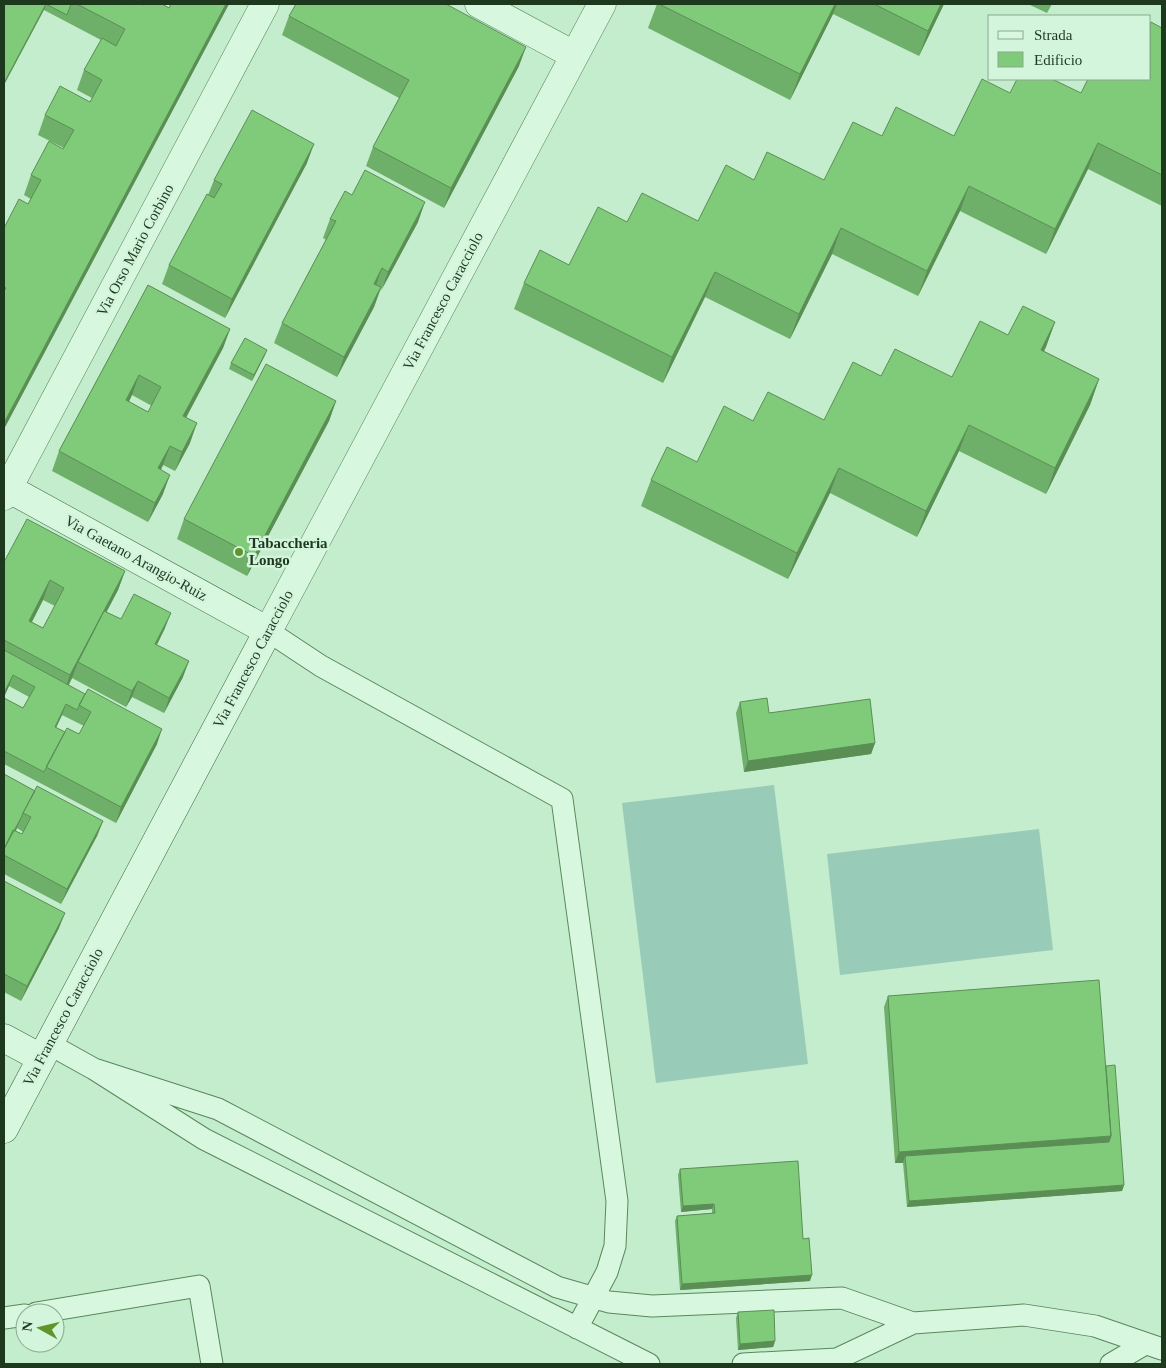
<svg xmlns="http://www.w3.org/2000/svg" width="1166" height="1368" font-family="Georgia,serif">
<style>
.garden{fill:#98cbb8}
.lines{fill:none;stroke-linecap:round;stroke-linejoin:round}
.lane-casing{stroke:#5a875c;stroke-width:23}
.street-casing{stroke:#5a875c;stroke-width:29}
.secondary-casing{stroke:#3e693e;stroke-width:29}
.lane{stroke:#d7f8de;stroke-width:21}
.street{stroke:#d7f8de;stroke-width:28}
.secondary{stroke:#d7f8de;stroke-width:28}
.wall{fill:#6eaf69;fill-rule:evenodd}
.shaded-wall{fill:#5a8e55}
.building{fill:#80cb7a;stroke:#5a8e55;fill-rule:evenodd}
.poi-dot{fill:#60952b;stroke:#d3f5db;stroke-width:2}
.labels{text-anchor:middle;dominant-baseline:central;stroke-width:5;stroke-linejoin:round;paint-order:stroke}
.street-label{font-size:15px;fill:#1e381e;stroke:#d3f5db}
.poi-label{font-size:15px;font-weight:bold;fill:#1e381e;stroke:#d3f5db;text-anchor:start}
</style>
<rect width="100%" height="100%" fill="#c3edcc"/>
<path class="garden" d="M774,785l34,279 -152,19 -34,-280z
M1039,829l14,121 -213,25 -13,-121z"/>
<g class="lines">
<defs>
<path id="lane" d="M268,631l53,35 241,133 55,402 -2,45 -8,26 -30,56
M49,1044l45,25 110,70 445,225
M94,1069l124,40 339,178 52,15 43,4 190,-8 71,25
M36,1313l163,-27 13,78
M4,1318l21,-3
M743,1364l94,-5 76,-36 111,-8 71,11 67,23
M1111,1364l34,-20"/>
<path id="street" d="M479,4l95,51
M4,496l261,-492
M268,631l334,-627"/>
<path id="secondary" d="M4,486l264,145 -264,498
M4,1038l37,20"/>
</defs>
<use href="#lane" class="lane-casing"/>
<use href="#street" class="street-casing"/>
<use href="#secondary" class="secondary-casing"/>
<use href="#lane" class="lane"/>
<use href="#street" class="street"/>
<use href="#secondary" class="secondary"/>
</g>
<path class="wall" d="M4,4h117l2,1h21l25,3 2,-4h58l-225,425v-201l24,-24 3,-5 -7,-4 7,-20 33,-27 -26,-13 7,-20 45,-13 2,-4 -15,-8 7,-20 17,-30 -57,-30z
M657,4h287l-25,52 -86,-42 -43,86 -142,-72z
M1028,4h24l-5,9z
M289,16l230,50 -75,142 -78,-42 7,-19 26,-49 -117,-63z
M1162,28v178l-74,-37 -42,85 -86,-43 -42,85 -86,-42 -42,85 -85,-42 -42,86 -149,-74 10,-26 45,-18 58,-43 71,-1 56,-41h70l58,-44h72l56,-43h71l69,-14z
M307,163l-82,155 -63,-34 7,-19 39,-70 6,-15z
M352,195l66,27 -38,69 -6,16 -37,70 -63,-34 8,-20 44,-83 -3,-2 7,-19z
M148,285l82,44 -7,19 -37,70 4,25 -15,28 -12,-6 -2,5 2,24 -15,28 -96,-51 7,-20zM132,395l20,11 -4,6 -19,-10z
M1055,322l-11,29 55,28 -9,26 -44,89 -87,-43 -42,86 -87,-44 -42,86 -147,-73 10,-26 46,-18 56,-41 71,-1 57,-44 71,1 56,-42z
M265,355l-13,26 -23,-12 2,-6z
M336,401l-7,20 -82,155 -70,-37 7,-20z
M4,562l121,9 -7,19 -12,22 15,7 44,9 -8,17 26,32 -19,36 -32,-16 -6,10 -54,-29 -3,7 88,59 -41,79 -112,-59v-66l19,10 6,-11 -20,-11 -5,11zM43,600l12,6 -12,22 -11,-6zM62,715l22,11 -5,8 -14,-2 -9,-4z
M740,702l29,11 106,30 -4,11 -127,18 -8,-59z
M4,774l31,17 68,30 -6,15 -36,68 -57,-30zM17,828l6,4 -1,2 -6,-3z
M4,881l55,47 -38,73 -17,-9z
M888,996l218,70 18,119 -2,6 -215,16 -4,-44h-8l-11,-156z
M680,1169l123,70 7,42 -130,9 -5,-69 2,-5 35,-3v-4l-31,3 -3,-37z
M738,1312l37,29 -2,6 -35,3 -2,-32z"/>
<path class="shaded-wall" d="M46,4l-2,6 -40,75v-2z
M226,4h3l-225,425v-5l1,-3z
M835,4h2l-4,10 -43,86 10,-26z
M941,4h3l-25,52 9,-25z
M526,47l-7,19 -75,142 7,-20z
M1098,143l-10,26 -42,85 9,-25z
M314,144l-7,19 -82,155 7,-19z
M969,186l-9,25 -42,85 9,-25z
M425,202l-7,20 -37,69 7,-19z
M841,228l-9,26 -42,85 9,-25z
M382,268l-7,20 -1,-4z
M715,272l-10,25 -42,86 9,-26z
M381,287l-7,20 -37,70 7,-20z
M1055,322l-9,25 -14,28 9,-25z
M230,329l-7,19 -47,88 7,-20z
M267,350l-2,5 -13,26 2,-6z
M139,375l-7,20 -13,25 7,-20z
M1099,379l-9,26 -44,89 9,-26z
M336,401l-7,20 -82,155 7,-20z
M197,423l-7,20 -15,28 7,-19z
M969,425l-10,26 -42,86 9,-26z
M170,446l-7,19 -12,23 7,-20z
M839,468l-9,25 -42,86 9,-26z
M170,475l-7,19 -15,28 7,-19z
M125,571l-7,19 -38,73 -2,-1 -6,16 -9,17 7,-20z
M50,580l-7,20 -21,41 7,-20z
M171,613l-6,15 -16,32 6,-16z
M189,661l-6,16 -19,36 5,-15z
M13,675l-4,11 -5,11v-4z
M138,681l-6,16 -6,10 6,-16z
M66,704l-4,11 -11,23 4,-11z
M162,729l-5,15 -41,79 5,-16z
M875,743l-4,11 -127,18 4,-11z
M21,818l-4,10 -13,26v-4z
M103,821l-6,15 -36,68 6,-15z
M65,913l-6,15 -38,73 6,-15z
M1111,1136l-4,11 -202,9 -2,7h-8l4,-11z
M1124,1185l-2,6 -215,16 2,-6z
M714,1204l-2,5 -31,3 2,-6z
M812,1275l-2,6 -130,9 2,-6z
M775,1341l-2,6 -35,3 2,-6z"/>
<path class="building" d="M4,4h67l-4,11 -21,-11 -42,79z
M77,4h44l2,1v-1h18l3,1 1,-1h17l7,4 2,-4h55l-221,417 -1,-1v-129l2,-3 -2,-1v-59l15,-29 9,5 13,-24 -10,-5 18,-34 14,8 11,-19 -29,-15 15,-29 30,16 12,-22 -18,-10 18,-32 14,8 9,-17z
M296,4h150l80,43 -75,141 -78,-41 36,-67 -120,-64z
M659,4h176l-35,70z
M874,4h67l-13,27z
M1151,22l11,6v147l-64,-32 -43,86 -86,-43 -42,85 -86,-43 -42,86 -84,-42 -43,85 -148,-74 16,-33 29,15 29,-58 29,15 15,-29 56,28 28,-56 28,15 13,-28 57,28 29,-58 29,14 14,-29 58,29 28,-57 28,14 7,-14h35l29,14 7,-14h62v-53z
M252,110l62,34 -82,155 -63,-34 38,-71 7,4 8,-14 -8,-4z
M365,170l60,32 -37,70 -6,-4 -8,16 7,3 -37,70 -62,-34 54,-102 -6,-2 15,-28 7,4z
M148,285l82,44 -47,87 14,7 -15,29 -12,-6 -12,22 12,7 -15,28 -96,-52zM139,375l22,12 -13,25 -22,-12z
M1023,306l32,16 -14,28 58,29 -44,89 -86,-43 -43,86 -87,-43 -42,85 -146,-73 16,-33 30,15 27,-56 29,15 15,-29 56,28 29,-58 28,14 14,-27 57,28 28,-56 28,14z
M245,338l22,12 -13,25 -23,-12z
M266,364l70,37 -82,155 -70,-37z
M27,519l98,52 -55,104 -66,-35v-78zM50,580l14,8 -21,40 -14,-7z
M134,594l37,19 -16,31 34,17 -20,37 -31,-17 -6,10 -54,-29 26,-51 17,8z
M4,650l81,44 -8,16 -11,-6 -11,23 10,5 -21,40 -40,-21v-53l19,10 12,-21 -22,-12 -9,18z
M88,689l74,40 -41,78 -75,-40 21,-39 12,6 12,-22 -12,-7z
M767,698l2,15 101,-14 5,44 -127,18 -8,-59z
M4,774l31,17 -12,22 -2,5 -17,31z
M37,786l66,35 -36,68 -63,-34v-6l9,-19 9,4 9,-17 -8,-4z
M4,881l61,32 -38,73 -23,-12z
M1099,980l12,156 -212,16 -11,-156z
M1115,1065l9,120 -215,16 -4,-45 204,-14 2,-6 -5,-70z
M798,1161l5,78 6,-1 3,37 -130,9 -5,-68 38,-3 -1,-9 -31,2 -3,-37z
M774,1310l1,31 -35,3 -2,-32z"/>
<circle class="poi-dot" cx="239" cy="552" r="5"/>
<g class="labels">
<g class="street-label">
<text transform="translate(135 250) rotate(-62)">Via Orso Mario Corbino</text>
<text transform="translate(443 301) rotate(-62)">Via Francesco Caracciolo</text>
<text transform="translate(136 558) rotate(29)">Via Gaetano Arangio-Ruiz</text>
<text transform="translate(253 659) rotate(-62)">Via Francesco Caracciolo</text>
<text transform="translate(63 1017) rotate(-62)">Via Francesco Caracciolo</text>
</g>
<g class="poi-label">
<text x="249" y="543">Tabaccheria<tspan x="249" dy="17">Longo</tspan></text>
</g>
</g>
<rect width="1166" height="1368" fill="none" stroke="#1e381e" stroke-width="10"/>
<rect x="988" y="15" width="162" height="65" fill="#d3f5db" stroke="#8ba98f"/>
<rect x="998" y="31" width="25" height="8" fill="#d7f8de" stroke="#8ba98f"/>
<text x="1034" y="40" font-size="15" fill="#1e381e">Strada</text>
<rect x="998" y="52" width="25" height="15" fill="#80cb7a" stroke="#8ba98f"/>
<text x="1034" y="65" font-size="15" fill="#1e381e">Edificio</text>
<g transform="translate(40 1328) rotate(278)"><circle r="24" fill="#d3f5db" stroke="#8ba98f"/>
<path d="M0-4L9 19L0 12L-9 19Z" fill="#60952b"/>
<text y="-8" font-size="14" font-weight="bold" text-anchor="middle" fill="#1e381e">N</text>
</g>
</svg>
